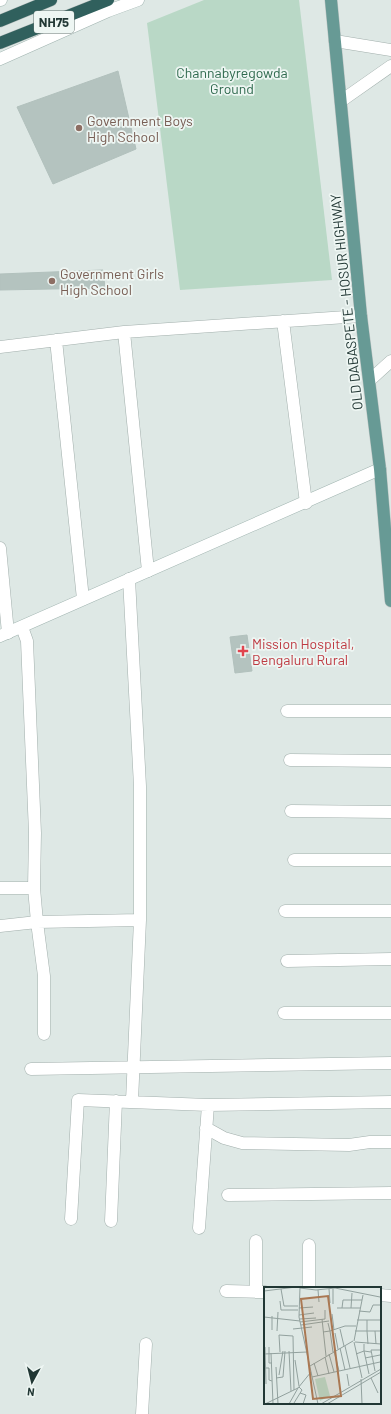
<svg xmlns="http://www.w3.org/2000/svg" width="391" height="1414" font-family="Barlow,sans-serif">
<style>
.green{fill:#b9d8c6}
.building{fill:#b4c3bf;stroke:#b2c1bd}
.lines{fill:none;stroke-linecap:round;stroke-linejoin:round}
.street-casing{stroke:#a2afac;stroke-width:13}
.secondary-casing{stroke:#9fb3af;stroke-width:13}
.primary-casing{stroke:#bcc3c2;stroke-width:13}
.highway-casing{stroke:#bcc3c2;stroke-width:13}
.street{stroke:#fff;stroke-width:12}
.secondary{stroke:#fff;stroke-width:12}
.primary{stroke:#679a95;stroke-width:12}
.highway{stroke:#30605d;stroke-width:12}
.education-dot{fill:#8d6e63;stroke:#eef6f3;stroke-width:1.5}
.health-dot{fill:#e0444e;stroke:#eef6f3;stroke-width:1.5}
.labels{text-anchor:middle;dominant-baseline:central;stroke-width:3.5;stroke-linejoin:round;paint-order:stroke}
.shield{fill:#eef6f3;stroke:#5e706d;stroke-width:1}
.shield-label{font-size:13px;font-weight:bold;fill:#213734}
.park-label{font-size:14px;fill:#2f6a4e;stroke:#eef6f3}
.education-label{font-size:14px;fill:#785e54;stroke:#eef6f3;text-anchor:start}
.street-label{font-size:14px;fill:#213734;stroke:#eef6f3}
.health-label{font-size:14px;fill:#be3a42;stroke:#eef6f3;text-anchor:start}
.inset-road{fill:none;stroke:#92a19e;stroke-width:1}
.view{fill:#aa7853;fill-opacity:0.15;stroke:#aa7853;stroke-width:2}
.inset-edge{fill:none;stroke:#213734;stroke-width:2}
</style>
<rect width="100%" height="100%" fill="#dee8e5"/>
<path class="green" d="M204,0h95l33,280 -152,10 -33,-267z"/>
<path class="building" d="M118,71l18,78 -83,35 -36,-77z
M103,270l2,18 -105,2v-16z
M247,635l5,36 -17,2 -5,-36z"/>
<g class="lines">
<defs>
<path id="street" d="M335,41l56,9
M341,101l50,-35
M283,321l23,182
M124,332l24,239
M56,340l27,259
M0,347l124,-15 237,-16
M370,380l21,-19
M0,548l8,85
M129,579l11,207v134l-8,181
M287,711h104
M290,760l101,1
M291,811l100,1
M294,860h97
M0,888h34
M285,911h106
M0,926l37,-4 -3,-34 1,-55 -8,-192 -5,-14
M287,961l104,-2
M284,1013h107
M44,1034v-58l-7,-54 103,-2
M31,1069l360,-6
M206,1128l18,10 18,5 107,2 21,-3h21
M228,1195l163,-2
M71,1219l7,-119 130,5 183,-3
M111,1221l5,-120
M199,1228l9,-123
M256,1241v51
M309,1245v43
M226,1291l39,1
M380,1295l11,1
M142,1414l4,-70"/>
<path id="secondary" d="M0,0h1
M0,59l108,-48 30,-11
M0,636l380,-167"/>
<path id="primary" d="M331,0l30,316 19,153 11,132"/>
<path id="highway" d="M0,21l51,-21
M0,43l108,-43"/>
</defs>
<use href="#street" class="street-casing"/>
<use href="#secondary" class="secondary-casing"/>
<use href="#primary" class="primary-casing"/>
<use href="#highway" class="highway-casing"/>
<use href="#street" class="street"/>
<use href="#secondary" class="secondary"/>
<use href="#primary" class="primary"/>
<use href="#highway" class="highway"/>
</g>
<g class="education-dot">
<circle cx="79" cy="128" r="4"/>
<circle cx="52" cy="281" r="4"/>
</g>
<path class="health-dot" d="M241 645h4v4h4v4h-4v4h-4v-4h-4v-4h4z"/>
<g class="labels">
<rect class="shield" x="34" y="11" width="40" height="22" rx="3"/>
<g class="shield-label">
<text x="54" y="22">NH75</text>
</g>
<g class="park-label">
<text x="232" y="72">Channabyregowda<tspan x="232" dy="16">Ground</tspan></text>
</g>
<g class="education-label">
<text x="87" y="120">Government Boys<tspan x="87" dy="16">High School</tspan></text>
<text x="60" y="273">Government Girls<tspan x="60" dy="16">High School</tspan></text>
</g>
<g class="street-label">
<text transform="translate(346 302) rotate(-96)">OLD DABASPETE - HOSUR HIGHWAY</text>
</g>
<g class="health-label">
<text x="252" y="643">Mission Hospital,<tspan x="252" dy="16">Bengaluru Rural</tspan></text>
</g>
</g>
<g transform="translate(264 1287)">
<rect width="117" height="117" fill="#dee8e5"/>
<path d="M61,90l5,19 -10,5 -5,-22z" fill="#b9d8c6"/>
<path class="inset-road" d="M36,0l-1,30 19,87M36,1l16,2 19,-2 45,9M17,2l3,17h14M65,2l1,14M69,2v15M54,3l1,12M0,4l32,-4M16,14l1,9h17M35,21l14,-1M73,21h23M78,21l1,-8h19M87,21l1,-15M95,24l11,1 3,-7h8M68,27l2,16M35,28l15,-2M0,30l36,4M36,32l16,-1M58,32l4,37M93,33h24M103,33v11h14M36,35l25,-3v-9M37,38l28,-4M29,42l19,-2M76,42l4,17M8,43v-14M13,44l1,-19M91,44h12l1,13M111,44l1,13M59,45l7,-1 -2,-8M71,46l3,16M90,54l9,-46M90,55l8,36M91,55l26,2M81,59l5,22M1,60l1,37M5,60v16h3M76,61l5,22M25,64l2,40M70,64l5,20M16,65l-1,-17 14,1 1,54M69,65l-3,-21 15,-5h11M7,66l2,51M0,67l43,-2M65,67l5,18M92,67l8,-3v-7M61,70l4,17M101,71l15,-3M31,73l4,26M50,76l4,13M46,79l43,-25M12,80l2,37M0,81h5v12l3,1M111,84l-4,-21h9M83,87l2,12M105,87l-5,-23 7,1M15,88l4,-24M48,90l68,-15M12,91l7,-1 2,-26M107,91l7,15M97,92l1,25M36,106l6,2 -3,9M30,116l8,-13 -3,-3M1,117l33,-16 13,-16M25,117l9,-16M57,117l60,-35M63,117l54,-32M77,117h14"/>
<path class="view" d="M64,9l13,100 -28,3 -12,-100z"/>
<rect width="117" height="117" class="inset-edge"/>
</g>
<g transform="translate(32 1382) rotate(187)" stroke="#eef6f3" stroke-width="3" paint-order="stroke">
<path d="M0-3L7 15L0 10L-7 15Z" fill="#213734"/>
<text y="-6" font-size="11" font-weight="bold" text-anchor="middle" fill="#213734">N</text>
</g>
</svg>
